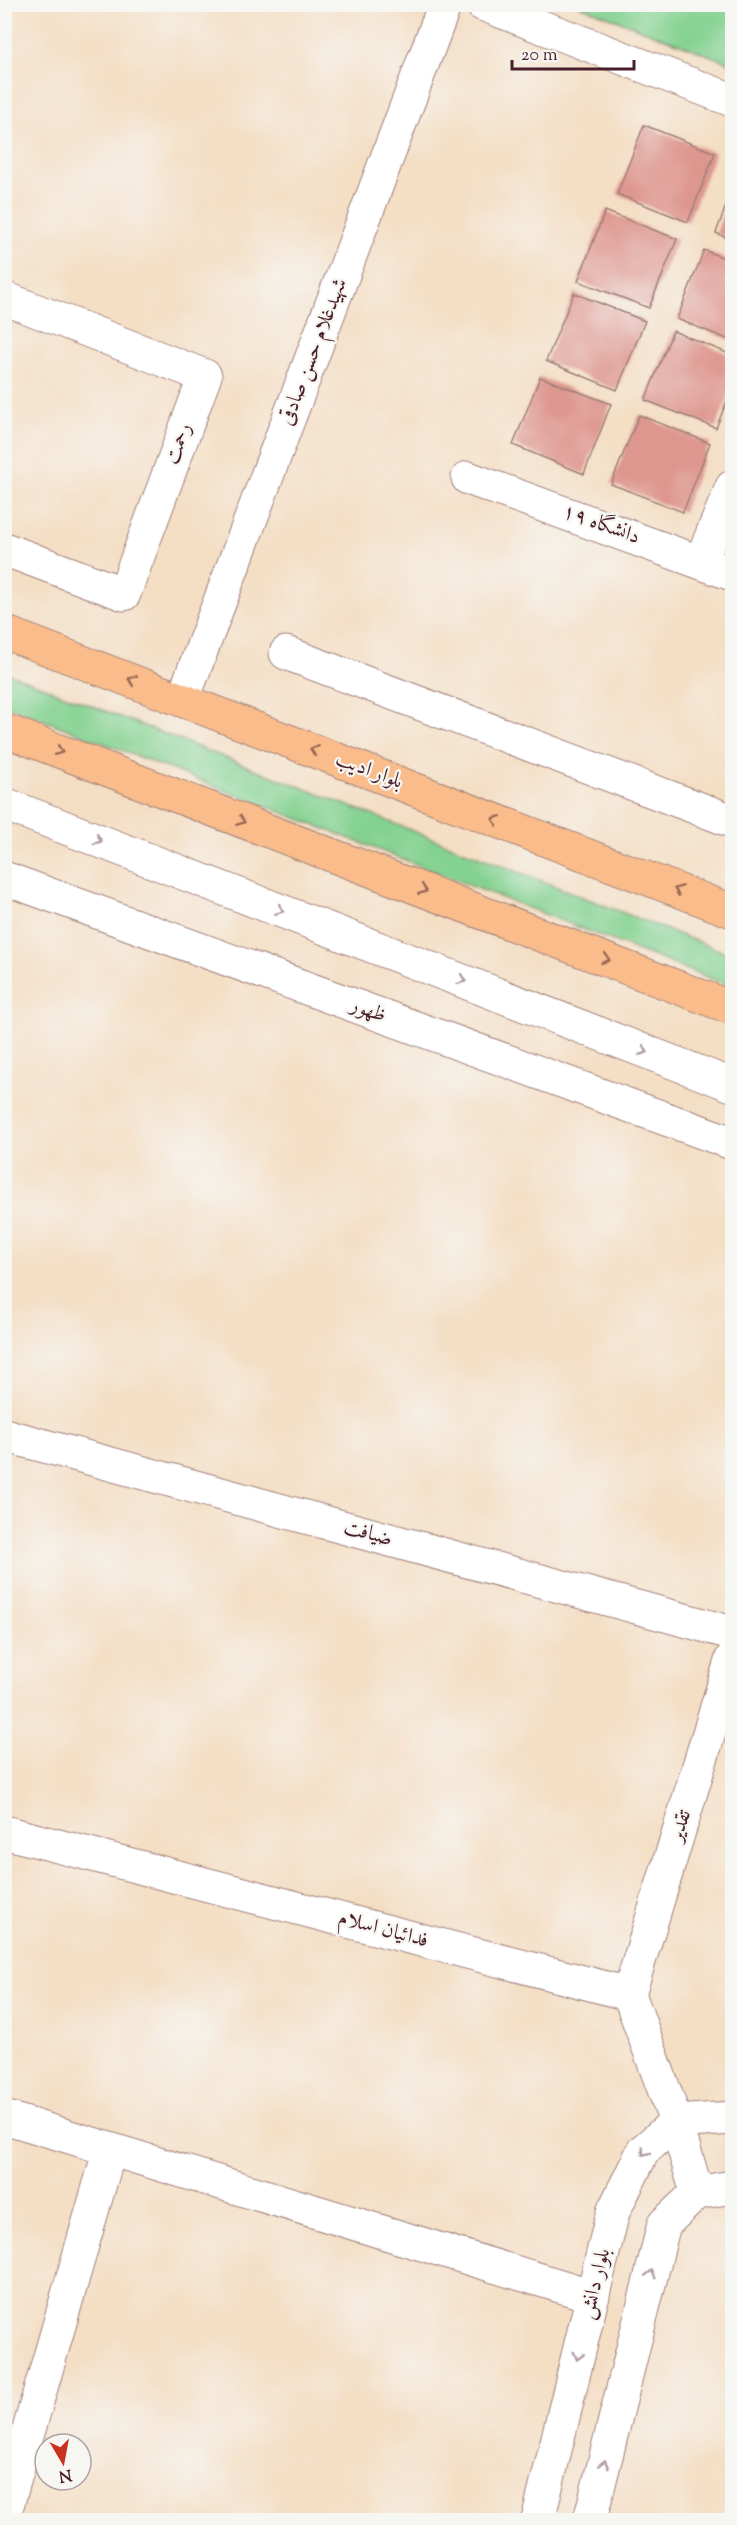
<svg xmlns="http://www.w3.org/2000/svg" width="737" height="2525" font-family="'Sorts Mill Goudy',Amiri,serif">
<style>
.green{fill:#84d291;stroke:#67785e;stroke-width:1.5}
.building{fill:#de978f}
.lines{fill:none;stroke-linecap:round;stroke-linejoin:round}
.minor-casing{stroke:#9f7e78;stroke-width:35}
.major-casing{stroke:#9f7e78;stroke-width:35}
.minor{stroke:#fff;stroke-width:33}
.major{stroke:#f9bc8a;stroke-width:33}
.oneway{stroke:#996656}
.oneway2{stroke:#ae9aa0}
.labels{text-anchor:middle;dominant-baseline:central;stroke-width:4.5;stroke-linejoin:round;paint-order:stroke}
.street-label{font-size:21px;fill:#4a1f2b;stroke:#f6f6f2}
</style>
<rect width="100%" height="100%" fill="#f6f6f2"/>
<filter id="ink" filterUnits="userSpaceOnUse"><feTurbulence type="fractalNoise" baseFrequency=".0167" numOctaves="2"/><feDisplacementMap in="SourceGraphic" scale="12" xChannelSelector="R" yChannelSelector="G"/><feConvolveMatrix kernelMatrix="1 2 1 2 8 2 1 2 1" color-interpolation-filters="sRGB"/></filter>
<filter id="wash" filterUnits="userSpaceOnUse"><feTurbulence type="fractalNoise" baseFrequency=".008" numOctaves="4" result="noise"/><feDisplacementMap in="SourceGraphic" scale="24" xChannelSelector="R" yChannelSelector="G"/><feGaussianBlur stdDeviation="1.35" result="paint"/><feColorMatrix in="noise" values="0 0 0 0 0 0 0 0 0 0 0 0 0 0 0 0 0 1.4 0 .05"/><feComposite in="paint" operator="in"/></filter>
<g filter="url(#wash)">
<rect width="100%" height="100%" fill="#f4dec4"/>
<path class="green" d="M578,5h154v59z
M5,672l727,283v32l-727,-282z"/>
<g id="blocks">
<path class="building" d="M644,125l71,28 -27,69 -71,-28z
M732,190v50l-16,-7z
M605,211l72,28 -28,69 -71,-27z
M704,250l28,11v80l-55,-22z
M574,293l71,28 -28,69 -71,-29z
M673,331l59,24v33l-16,40 -71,-28z
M540,377l71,27 -27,70 -71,-29z
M639,415l71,28 -27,69 -72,-28z"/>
</g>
</g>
<g filter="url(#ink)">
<use href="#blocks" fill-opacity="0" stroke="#9f7e78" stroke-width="1.5"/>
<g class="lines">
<defs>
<path id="minor" d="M482,4l250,96
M4,298l201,78 -81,218 -120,-45
M468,478l264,96
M701,561l31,-74
M286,653l446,168
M183,699l262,-695
M4,804l728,281
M4,878l728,265
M4,1435l728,198
M4,1832l625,162 47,128 21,71
M629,1994l103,-336
M4,2117l589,179
M4,2516l106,-367
M538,2520l75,-308 30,-61 33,-29 56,-4
M590,2520l74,-296 33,-31 35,-6"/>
<path id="major" d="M4,632l728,279
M4,730l728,278"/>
</defs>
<use href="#minor" class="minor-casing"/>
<use href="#major" class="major-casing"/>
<use href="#minor" class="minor"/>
<use href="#major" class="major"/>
</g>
<defs><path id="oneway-chevron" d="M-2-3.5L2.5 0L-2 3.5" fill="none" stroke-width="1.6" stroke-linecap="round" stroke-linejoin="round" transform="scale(1.5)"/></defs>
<g class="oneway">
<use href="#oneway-chevron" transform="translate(132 680) rotate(-159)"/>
<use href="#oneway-chevron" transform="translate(314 750) rotate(-159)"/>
<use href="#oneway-chevron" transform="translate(59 751) rotate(21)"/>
<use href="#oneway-chevron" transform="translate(496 820) rotate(-159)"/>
<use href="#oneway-chevron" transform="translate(241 821) rotate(21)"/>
<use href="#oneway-chevron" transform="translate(423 890) rotate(21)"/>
<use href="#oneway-chevron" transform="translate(678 890) rotate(-159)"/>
<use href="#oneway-chevron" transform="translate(606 959) rotate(21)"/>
</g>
<g class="oneway2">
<use href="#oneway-chevron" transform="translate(98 840) rotate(21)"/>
<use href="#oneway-chevron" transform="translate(280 910) rotate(21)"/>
<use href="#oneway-chevron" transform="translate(462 980) rotate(21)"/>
<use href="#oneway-chevron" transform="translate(644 1051) rotate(21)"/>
<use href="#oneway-chevron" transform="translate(645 2152) rotate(128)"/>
<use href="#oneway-chevron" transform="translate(651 2274) rotate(-76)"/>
<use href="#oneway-chevron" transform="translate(578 2356) rotate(104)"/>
<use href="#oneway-chevron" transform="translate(604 2464) rotate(-76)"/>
</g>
</g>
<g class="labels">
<g class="street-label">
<text transform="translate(314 352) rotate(-69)">شهیدغلام حسن صادقی</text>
<text transform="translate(179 444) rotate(-70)">رحمت</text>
<text transform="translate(601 525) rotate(20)">دانشگاه ۱۹</text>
<text transform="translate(369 771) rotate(21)">بلوار ادیب</text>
<text transform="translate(368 1011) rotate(20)">ظهور</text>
<text transform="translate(368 1534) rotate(15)">ضیافت</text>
<text transform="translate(681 1826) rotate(-73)">تقدیر</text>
<text transform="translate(383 1930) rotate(15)">فدائیان اسلام</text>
<text transform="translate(596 2284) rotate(-76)">بلوار دانش</text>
</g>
</g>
<rect width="737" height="2525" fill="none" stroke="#f6f6f2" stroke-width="24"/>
<g transform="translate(63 2462) rotate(170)"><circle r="28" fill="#f6f6f2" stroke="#b1a0a2" stroke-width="1.5"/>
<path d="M0-4.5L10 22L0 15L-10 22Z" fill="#c8321e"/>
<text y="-9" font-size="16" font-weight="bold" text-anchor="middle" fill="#4a1f2b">N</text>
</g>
<path d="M512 60v9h122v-9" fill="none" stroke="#4a1f2b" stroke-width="3"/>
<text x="521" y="60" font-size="18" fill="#4a1f2b" stroke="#f6f6f2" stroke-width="4.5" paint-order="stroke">20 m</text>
</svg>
